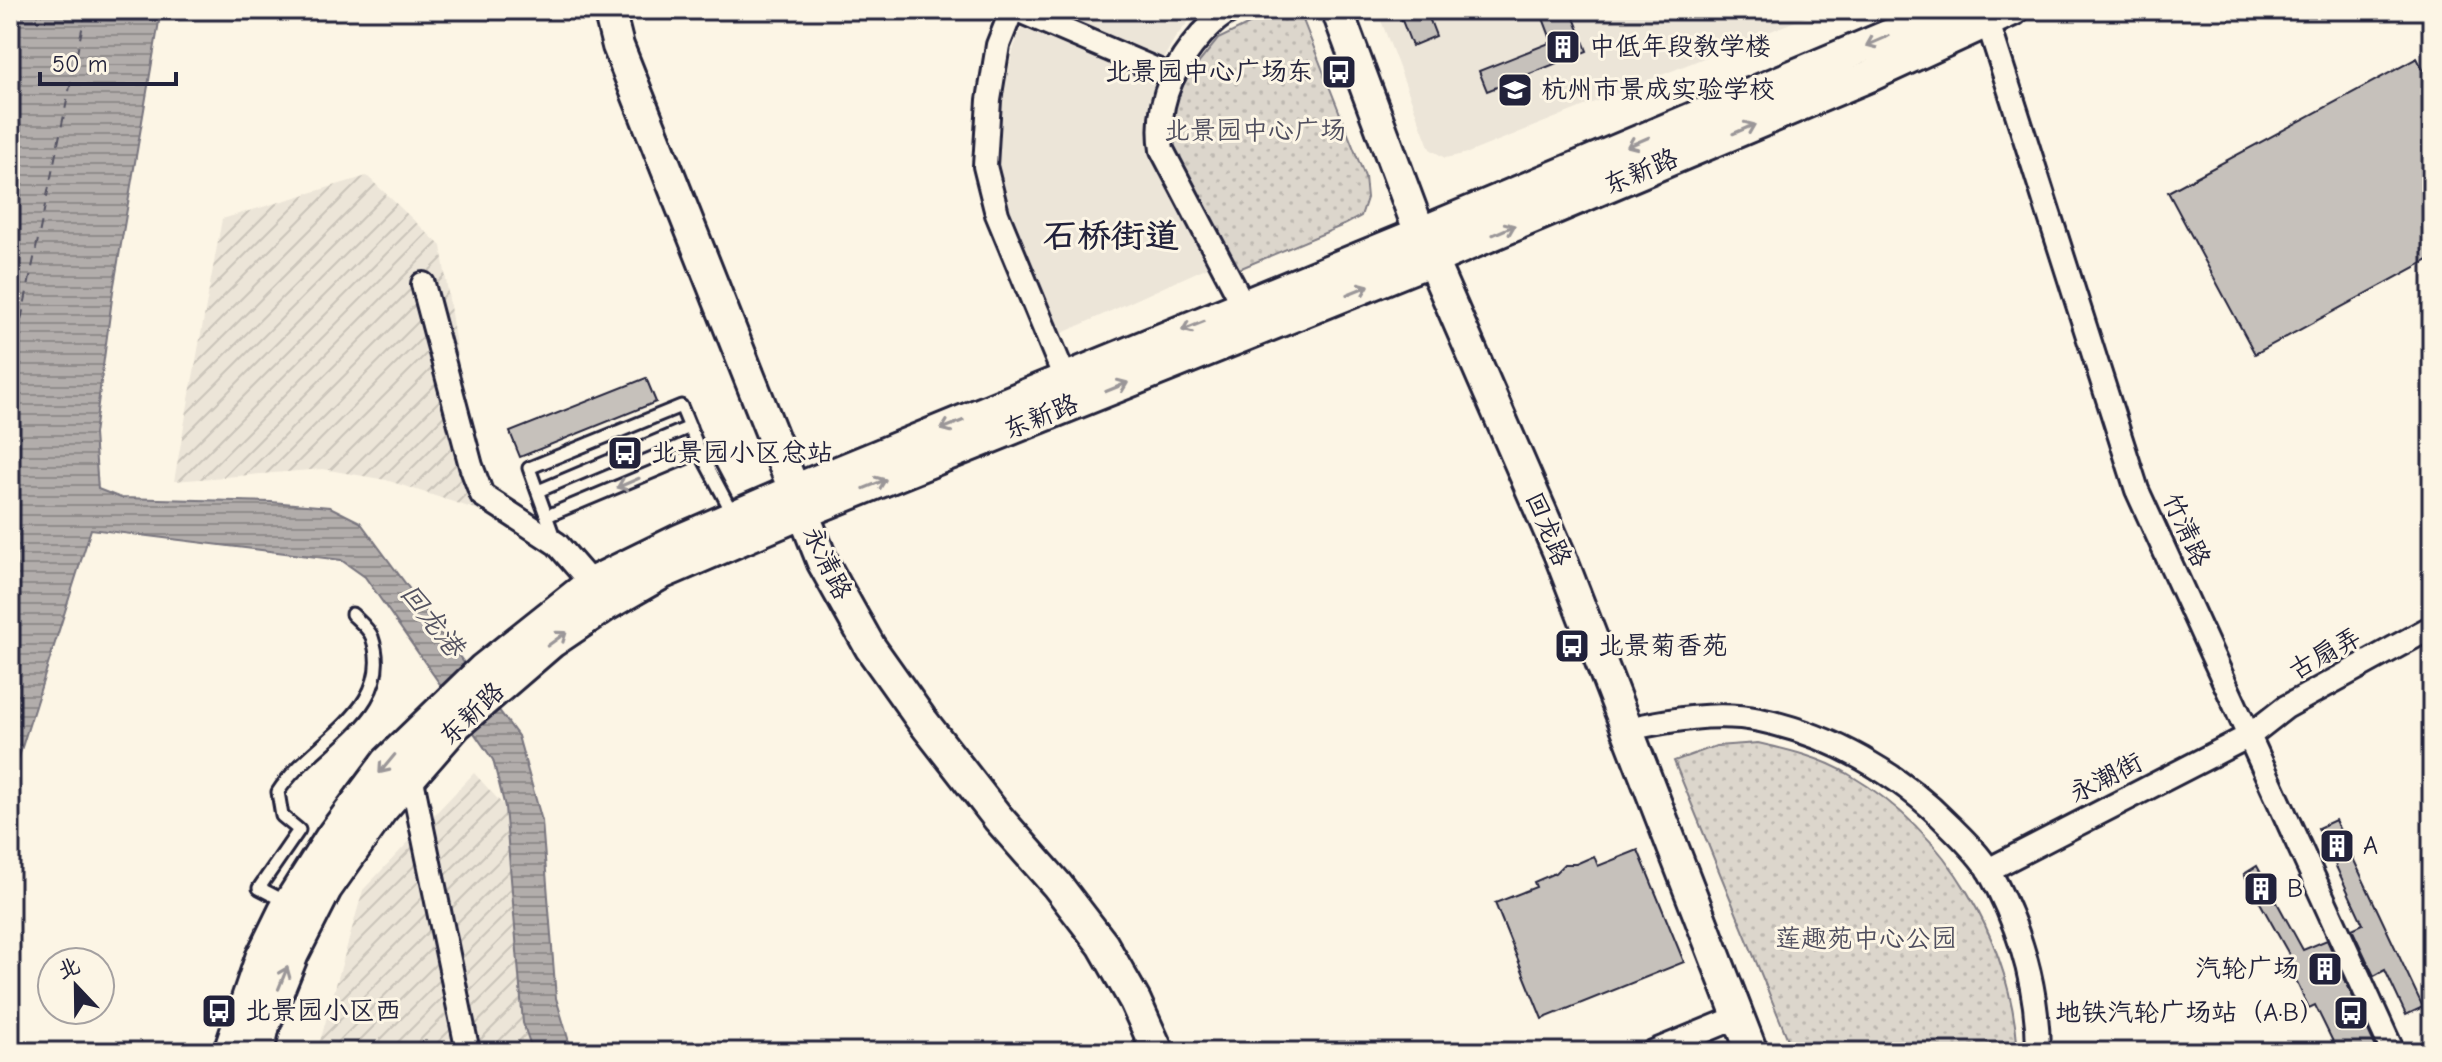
<svg xmlns="http://www.w3.org/2000/svg" width="2442" height="1062" font-family="'Comic Neue','LXGW WenKai TC',sans-serif">
<style>
.built{fill:#ece5d8}
.industrial{fill:url(#industrial-furrows)}
.park{fill:url(#park-dots);stroke:#7f7c84;stroke-width:2}
.water{fill:url(#water-rules);stroke:#78757e;stroke-width:2}
.lines{fill:none;stroke-linecap:round;stroke-linejoin:round}
.ferry{stroke:#545362;stroke-width:2;stroke-dasharray:10 8;stroke-linecap:butt}
.building{fill:#c6c1bb;stroke:#22223b;stroke-width:2}
.lane-casing{stroke:#22223b;stroke-width:17}
.street-casing{stroke:#22223b;stroke-width:28}
.secondary-casing{stroke:#22223b;stroke-width:36}
.lane{stroke:#fcf5e5;stroke-width:11}
.street{stroke:#fcf5e5;stroke-width:22}
.secondary{stroke:#fcf5e5;stroke-width:30}
.oneway{stroke:#9a9698}
.labels{text-anchor:middle;dominant-baseline:central;stroke-width:6;stroke-linejoin:round;paint-order:stroke}
.poi-label{font-size:26px;fill:#22223b;stroke:#fcf5e5;text-anchor:start}
.park-label{font-size:26px;fill:#504f5f;stroke:#fcf5e5}
.street-label{font-size:26px;fill:#22223b;stroke:#fcf5e5}
.water-label{font-size:28px;font-style:italic;fill:#545362;stroke:#fcf5e5}
.district-label{font-size:34px;font-weight:bold;fill:#22223b;stroke:#fcf5e5}
</style>
<defs>
<pattern id="industrial-furrows" width="10" height="10" patternUnits="userSpaceOnUse" patternTransform="scale(2)"><rect width="10" height="10" fill="#ece5d8"/><path d="M-1 1l2-2M0 10L10 0M9 11l2-2" fill="none" stroke="#cac4ba"/></pattern>
<pattern id="park-dots" width="8" height="8" patternUnits="userSpaceOnUse" patternTransform="scale(2)"><rect width="8" height="8" fill="#dcd6cc"/><path d="M2 2h.1M6 6h.1" fill="none" stroke="#bcb7b0" stroke-width="1.8" stroke-linecap="round"/></pattern>
<pattern id="water-rules" width="6" height="5" patternUnits="userSpaceOnUse" patternTransform="scale(2)"><rect width="6" height="5" fill="#b2adab"/><path d="M0 2.5h6" fill="none" stroke="#908c8c"/></pattern>
</defs>
<rect width="100%" height="100%" fill="#fcf5e5"/>
<filter id="ink" filterUnits="userSpaceOnUse"><feTurbulence type="fractalNoise" baseFrequency=".0125" numOctaves="2"/><feDisplacementMap in="SourceGraphic" scale="16" xChannelSelector="R" yChannelSelector="G"/><feConvolveMatrix kernelMatrix="1 2 1 2 8 2 1 2 1" color-interpolation-filters="sRGB"/></filter>
<g filter="url(#ink)">
<path class="built" d="M1028,10h170l-23,28 -17,30 -9,36v36l17,40 44,86 -152,69 -45,-114 -14,-48v-63l15,-63z
M1377,10h446l-355,143 -23,5 -15,-9z"/>
<path class="industrial" d="M367,176l74,70 26,174 20,61 -6,30 -95,-31 -63,-11 -149,12 48,-262z
M474,773l31,34 18,215 10,30h-216l46,-162z"/>
<path class="park" d="M1299,10l66,167 2,21 -6,18 -15,8 -107,45 -62,-105 -11,-27 4,-29 19,-33 29,-36 58,-28z
M1758,743c31,7 65,15 92,32 98,58 160,164 168,277h-225l-119,-291 42,-15z"/>
<path class="water" d="M15,10h146l-48,281 -19,143 4,55 23,9 150,4 59,5 30,15 158,214 24,85 14,177 16,54h-39l-10,-29 -18,-216 -12,-47 -128,-183 -24,-17 -250,-31 -81,256v-744z"/>
<g class="lines">
<path class="ferry" d="M10,373l76,-363"/>
</g>
<path class="building" d="M1398,10h28l10,26 -24,10z
M1540,10h31l16,41 -100,40 -8,-20 73,-29z
M2417,58l15,29v171l-177,96 -87,-162z
M646,378l10,24 -136,55 -10,-25z
M2335,820l88,187 -17,8 -21,-45 -11,6 -22,-47 11,-5 -45,-96z
M1638,850l46,112 -142,57 -47,-116 41,-16 -2,-5 21,-9 9,-9h12l18,-8 4,10z
M2257,866l46,84 24,-10 51,112h-40l-23,-47 -6,3 -24,-50 5,-2 -46,-82z"/>
<g class="lines">
<defs>
<path id="lane" d="M538,491l152,-64
M547,516l153,-64
M555,540l-26,-72 152,-62 19,46 34,64
M288,903l-29,-15 40,-58 -17,-14 -4,-24c32,-51 119,-82 94,-155 -3,-8 -14,-17 -20,-23"/>
<path id="street" d="M1012,10l-14,35 -9,55 -4,66 12,48 68,164
M1017,10l154,66
M1232,10c-13,6 -20,14 -30,24 -30,33 -47,71 -40,116l82,156
M1984,10l153,480 256,562
M423,284l48,182 11,29 75,49 34,39
M1627,729c44,-9 88,-18 133,-9 72,15 138,53 189,105 14,14 30,29 40,46 31,56 49,118 49,181
M411,775l57,277
M1988,870l261,-134 37,-29 146,-80
M1653,1052l85,-35"/>
<path id="secondary" d="M609,10l9,36 205,517 47,84 51,72 77,99 59,67 46,60 32,56 23,51
M1337,10l83,223 139,320 193,499
M229,1052l32,-94 23,-47 47,-74 56,-75 96,-93 108,-86 88,-43 115,-50 626,-257 529,-223
M258,1052l6,-26 29,-72 33,-65 55,-78 76,-87 95,-82 53,-36 56,-32 142,-61 629,-253 440,-185 141,-65"/>
</defs>
<use href="#lane" class="lane-casing"/>
<use href="#street" class="street-casing"/>
<use href="#secondary" class="secondary-casing"/>
<use href="#lane" class="lane"/>
<use href="#street" class="street"/>
<use href="#secondary" class="secondary"/>
</g>
<defs><path id="oneway-shaft" d="M-6 0H5M1.5-3L5.5 0L1.5 3" fill="none" stroke-width="1.6" stroke-linecap="round" stroke-linejoin="round" transform="scale(2)"/></defs>
<g class="oneway">
<use href="#oneway-shaft" transform="translate(1877 41) rotate(157)"/>
<use href="#oneway-shaft" transform="translate(1744 129) rotate(-23)"/>
<use href="#oneway-shaft" transform="translate(1638 142) rotate(157)"/>
<use href="#oneway-shaft" transform="translate(1504 230) rotate(-23)"/>
<use href="#oneway-shaft" transform="translate(1358 290) rotate(-22)"/>
<use href="#oneway-shaft" transform="translate(1193 326) rotate(158)"/>
<use href="#oneway-shaft" transform="translate(1117 387) rotate(-22)"/>
<use href="#oneway-shaft" transform="translate(952 425) rotate(158)"/>
<use href="#oneway-shaft" transform="translate(628 483) rotate(157)"/>
<use href="#oneway-shaft" transform="translate(875 484) rotate(-22)"/>
<use href="#oneway-shaft" transform="translate(557 639) rotate(-36)"/>
<use href="#oneway-shaft" transform="translate(387 764) rotate(130)"/>
<use href="#oneway-shaft" transform="translate(283 978) rotate(-68)"/>
</g>
</g>
<defs>
<symbol id="building-square" viewBox="-11 -11 22 22"><rect x="-9" y="-9" width="18" height="18" rx="4" fill="#22223b" stroke="#fcf5e5"/><path d="M-4-6H4V6H1V3H-1V6H-4ZM-2.5-4.3h1.7v1.8h-1.7ZM.8-4.3h1.7v1.8H.8ZM-2.5-1h1.7V.8h-1.7ZM.8-1h1.7V.8H.8Z" fill="#fff"/></symbol>
<symbol id="bus-square" viewBox="-11 -11 22 22"><rect x="-9" y="-9" width="18" height="18" rx="4" fill="#22223b" stroke="#fcf5e5"/><path d="M-5-6H5V4H4V6H2V4H-2V6H-4V4H-5ZM-3.5-4V0h7V-4ZM-3.5 1.2v1.5H-2V1.2ZM2 1.2v1.5H3.5V1.2Z" fill="#fff"/></symbol>
<symbol id="school-square" viewBox="-11 -11 22 22"><rect x="-9" y="-9" width="18" height="18" rx="4" fill="#22223b" stroke="#fcf5e5"/><path d="M0-5L7-2L0 1L-7-2ZM-4 1L0 2.5L4 1V4Q0 6-4 4Z" fill="#fff"/></symbol>
</defs>
<g fill-rule="evenodd">
<use href="#building-square" x="1543" y="27" width="40" height="40"/>
<use href="#bus-square" x="1319" y="52" width="40" height="40"/>
<use href="#school-square" x="1495" y="70" width="40" height="40"/>
<use href="#bus-square" x="605" y="433" width="40" height="40"/>
<use href="#bus-square" x="1552" y="626" width="40" height="40"/>
<use href="#building-square" x="2317" y="826" width="40" height="40"/>
<use href="#building-square" x="2241" y="869" width="40" height="40"/>
<use href="#building-square" x="2305" y="949" width="40" height="40"/>
<use href="#bus-square" x="199" y="991" width="40" height="40"/>
<use href="#bus-square" x="2331" y="993" width="40" height="40"/>
</g>
<g class="labels">
<g class="poi-label">
<text x="1589" y="47">中低年段教学楼</text>
<text x="1313" y="72" text-anchor="end">北景园中心广场东</text>
<text x="1541" y="90">杭州市景成实验学校</text>
<text x="651" y="453">北景园小区总站</text>
<text x="1598" y="646">北景菊香苑</text>
<text x="2363" y="846">A</text>
<text x="2287" y="889">B</text>
<text x="2299" y="969" text-anchor="end">汽轮广场</text>
<text x="245" y="1011">北景园小区西</text>
<text x="2325" y="1013" text-anchor="end">地铁汽轮广场站（A·B）</text>
</g>
<g class="park-label">
<text x="1255" y="131">北景园中心广场</text>
<text x="1866" y="939">莲趣苑中心公园</text>
</g>
<g class="street-label">
<text transform="translate(1641 172) rotate(-23)">东新路</text>
<text transform="translate(1041 417) rotate(-22)">东新路</text>
<text transform="translate(1548 529) rotate(67)">回龙路</text>
<text transform="translate(2186 530) rotate(65)">竹清路</text>
<text transform="translate(827 563) rotate(64)">永清路</text>
<text transform="translate(2325 654) rotate(-29)">古扇弄</text>
<text transform="translate(472 714) rotate(-44)">东新路</text>
<text transform="translate(2106 778) rotate(-27)">永潮街</text>
</g>
<g class="water-label">
<text transform="translate(432 620) rotate(52)">回龙港</text>
</g>
<g class="district-label">
<text x="1111" y="236">石桥街道</text>
</g>
</g>
<rect width="2442" height="1062" fill="none" stroke="#fcf5e5" stroke-width="40"/>
<rect x="20" y="20" width="2402" height="1022" fill="none" stroke="#22223b" stroke-width="3" filter="url(#ink)"/>
<g transform="translate(76 986) rotate(338)"><circle r="38" fill="#fcf5e5" stroke="#a5a1a1" stroke-width="2"/>
<path d="M0-6L14 30L0 20L-14 30Z" fill="#22223b"/>
<text y="-12" font-size="22" font-weight="bold" text-anchor="middle" fill="#22223b">北</text>
</g>
<path d="M40 72v12h136v-12" fill="none" stroke="#22223b" stroke-width="4"/>
<text x="52" y="72" font-size="24" fill="#22223b" stroke="#fcf5e5" stroke-width="6" paint-order="stroke">50 m</text>
</svg>
